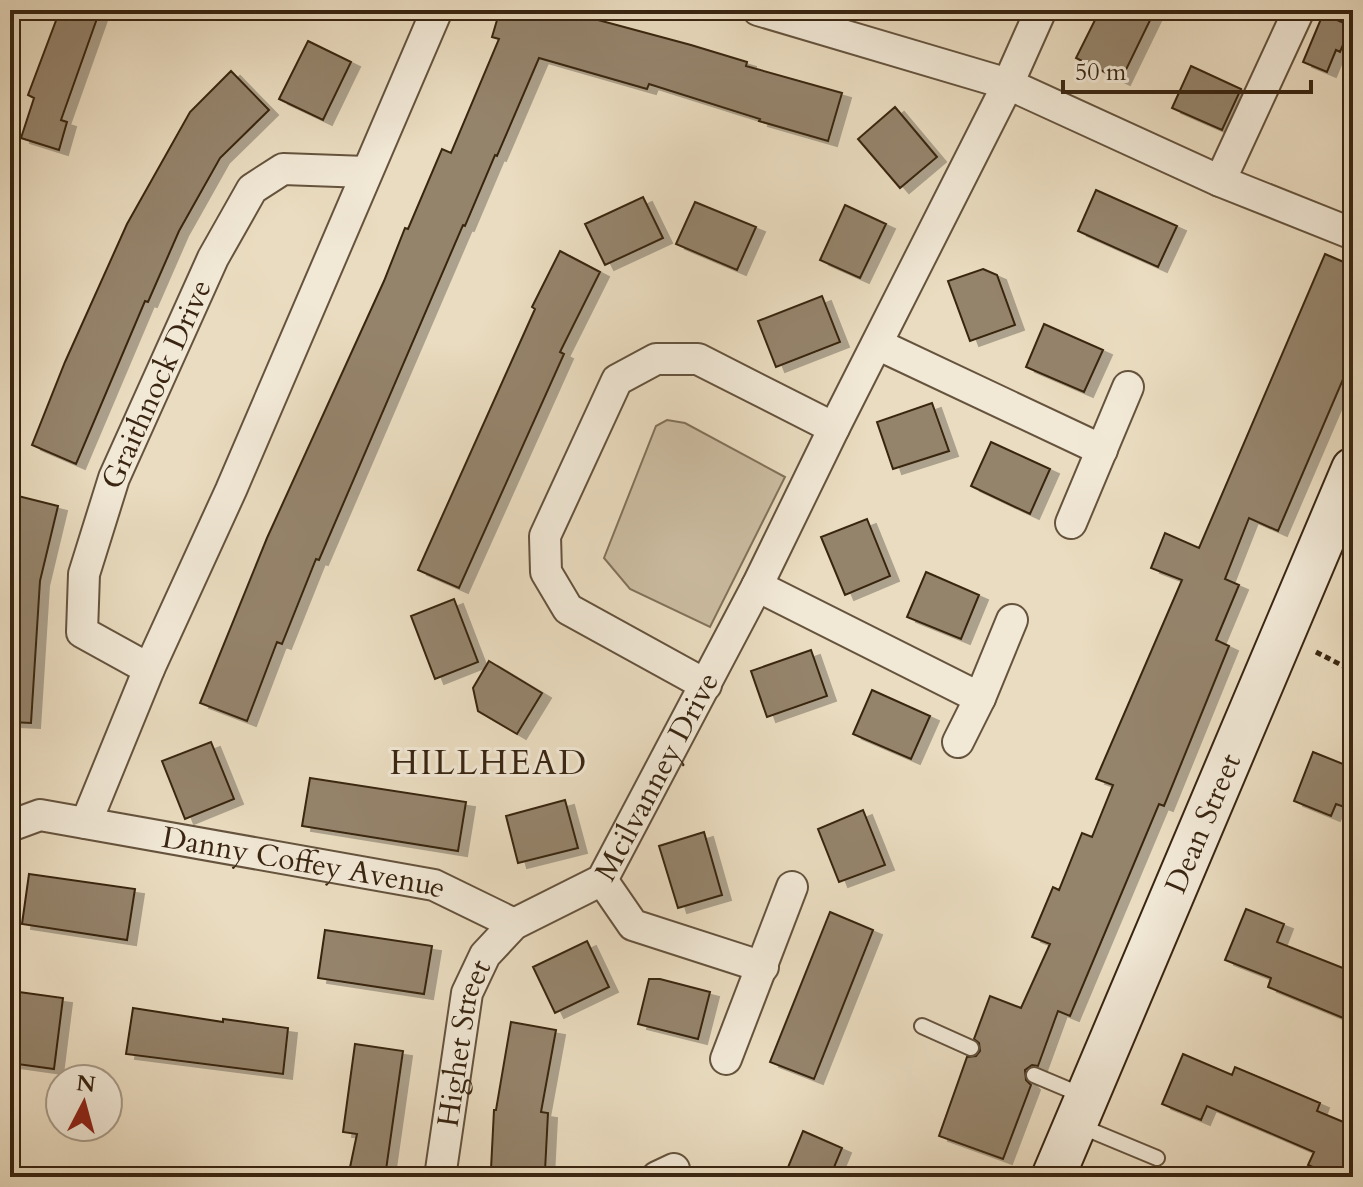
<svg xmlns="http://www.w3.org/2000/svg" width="1363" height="1187" font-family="Cardo,serif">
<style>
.grass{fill:#ccbda2;stroke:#82715a;stroke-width:2}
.building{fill:#95846c;stroke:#392511;stroke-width:2;filter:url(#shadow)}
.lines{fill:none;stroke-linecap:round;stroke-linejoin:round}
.service-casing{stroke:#65533d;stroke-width:18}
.minor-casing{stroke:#65533d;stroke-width:34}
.secondary-casing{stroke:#392511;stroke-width:46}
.path{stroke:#392511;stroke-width:5;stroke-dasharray:6 4;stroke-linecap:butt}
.service{stroke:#f1e8d6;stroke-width:14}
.minor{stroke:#f1e8d6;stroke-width:30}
.secondary{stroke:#f1e8d6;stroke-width:42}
.labels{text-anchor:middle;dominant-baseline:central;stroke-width:6;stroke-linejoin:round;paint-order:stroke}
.street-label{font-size:30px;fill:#392511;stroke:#f1e8d6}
.quarter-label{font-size:34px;letter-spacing:2px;fill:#392511;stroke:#f1e8d6}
</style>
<defs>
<filter id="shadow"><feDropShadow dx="9" dy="5" stdDeviation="0" flood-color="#0004"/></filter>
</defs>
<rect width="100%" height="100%" fill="#eadcc0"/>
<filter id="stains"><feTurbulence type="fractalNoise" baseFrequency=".0025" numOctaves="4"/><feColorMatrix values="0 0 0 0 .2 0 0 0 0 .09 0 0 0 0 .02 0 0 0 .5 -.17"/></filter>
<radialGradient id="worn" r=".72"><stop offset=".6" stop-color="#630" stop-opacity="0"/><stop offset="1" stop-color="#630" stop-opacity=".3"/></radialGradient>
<path class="grass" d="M667,420l18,3 100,54 -75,150 -80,-38 -26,-31 52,-132z"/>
<path class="building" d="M60,10h40l-39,110 6,2 -8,28 -38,-12 13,-40 -6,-3z
M500,10h61l130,35 56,17 -1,4 96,27 -14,48 -69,-20 1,-2 -111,-35 -2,5 -108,-31 -42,98 -2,-1 -30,71 -2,-1 -144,335 -3,-1 -34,85 -5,-2 -30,79 -47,-18 67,-165 117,-257 21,-53 3,1 34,-80 9,4 48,-114 -7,-2z
M1100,10h55l-34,70 -45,-22z
M1323,14l28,12 -11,26 -4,-2 -9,22 -24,-10z
M308,41l43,21 -28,58 -44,-21z
M1191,66l50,23 -19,41 -50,-22z
M231,71l38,39 -49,48 -41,73 -31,71 -3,-1 -69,163 -44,-19 33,-83 62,-138 63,-112z
M895,107l42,50 -37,31 -42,-49z
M1096,190l81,36 -19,41 -80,-36z
M643,197l20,41 -58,27 -20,-41z
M695,202l61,25 -19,43 -61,-26z
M845,205l41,19 -26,54 -40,-18z
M560,251l40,21 -40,80 4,2 -105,234 -41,-18 117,-261 -3,-2z
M1325,254l28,12v90l-75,175 -29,-13 -24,61 14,6 -23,55 13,6 -65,160 -5,-2 -89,212 -12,-5 -20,55 -6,-1 -7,5 1,10 5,5 -28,74 -64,-23 28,-79 9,-1 4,-5 -1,-8 -5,-4 16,-43 31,12 29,-64 -18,-7 21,-50 6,3 23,-57 10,4 21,-52 -17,-6 86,-199 -31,-12 14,-35 34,15z
M983,269l14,6 18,50 -45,16 -22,-60z
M822,296l18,46 -64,25 -18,-46z
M1044,324l59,26 -19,42 -58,-25z
M932,403l17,48 -56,18 -16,-47z
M991,442l59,27 -20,45 -59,-28z
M10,494l48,12 -18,75 -9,142 -21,-1z
M867,519l23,57 -45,19 -24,-58z
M926,572l53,23 -18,44 -54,-22z
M454,599l24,63 -43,17 -24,-63z
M811,650l16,46 -60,21 -16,-46z
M489,661l53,32 -25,41 -39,-23 -5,-23z
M872,690l58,26 -19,43 -58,-25z
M211,742l23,57 -49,20 -23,-58z
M1313,752l40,16v42l-17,-6 -5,12 -37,-15z
M310,778l156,24 -8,49 -156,-25z
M565,800l13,48 -60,15 -12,-47z
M863,810l22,55 -46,17 -21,-53z
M704,832l18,63 -44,13 -19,-62z
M29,874l106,15 -8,51 -105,-16z
M1246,909l38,15 -7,18 76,30v50l-85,-35 3,-9 -46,-18z
M830,912l43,18 -59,149 -44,-17z
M325,930l107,16 -8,48 -106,-16z
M587,941l22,46 -54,26 -22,-46z
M649,979h11l50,13 -12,47 -60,-15z
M19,992l44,6 -9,71 -44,-6z
M133,1008l90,14v-3l65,9 -5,46 -157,-20z
M511,1022l45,8 -15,82 7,1 -3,58 -54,-2 3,-59h2z
M355,1044l48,7 -18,126h-37l9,-43 -14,-2z
M1183,1054l49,21 3,-8 85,36 -3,8 36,15v34l-7,17h-10l-28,-12 6,-13 -107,-46 -6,14 -39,-16z
M803,1131l39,17 -12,29h-46z"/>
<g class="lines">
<defs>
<path id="service" d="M922,1026l49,22
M1034,1075l50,21
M1080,1126l77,32"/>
<g id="minor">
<path d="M758,10l250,74 212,97 133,53"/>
<path d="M1220,181l79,-171"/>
<path d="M877,344l225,106"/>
<path d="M1071,523l57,-136"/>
<path d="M757,586l223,112"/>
<path id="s1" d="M149,669l-67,-37 2,-58 30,-96 99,-220 39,-69 31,-20 83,3"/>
<path d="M706,685l-138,-76 -22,-37 -1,-36 72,-156 39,-21h42l136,69"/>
<path d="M958,742l22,-44 32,-78"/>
<path d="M86,823l63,-154 82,-179 206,-480"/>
<path id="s2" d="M10,826l30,-11 394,70 80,39"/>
<path d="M602,880l31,45 130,42"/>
<path d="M726,1059l66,-172"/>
<path id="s3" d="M440,1177l27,-184 18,-38 29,-31 88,-44 155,-294 77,-158 174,-344 33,-74"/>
<path d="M657,1177l17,-8"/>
</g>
<g id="secondary">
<path id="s4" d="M1053,1177l300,-708"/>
</g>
</defs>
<use href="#service" class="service-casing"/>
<use href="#minor" class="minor-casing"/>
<use href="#secondary" class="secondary-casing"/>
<path class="path" d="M1316,652l37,19"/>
<use href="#service" class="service"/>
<use href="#minor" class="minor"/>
<use href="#secondary" class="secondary"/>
</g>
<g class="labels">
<g class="street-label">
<text stroke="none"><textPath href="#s1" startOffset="338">Graithnock Drive</textPath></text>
<text stroke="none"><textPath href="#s3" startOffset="486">Mcilvanney Drive</textPath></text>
<text stroke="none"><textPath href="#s4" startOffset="384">Dean Street</textPath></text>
<text stroke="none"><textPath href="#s2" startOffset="300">Danny Coffey Avenue</textPath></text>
<text stroke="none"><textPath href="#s3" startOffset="136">Highet Street</textPath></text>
</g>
<g class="quarter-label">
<text x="489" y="763">HILLHEAD</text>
</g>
</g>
<rect width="1363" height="1187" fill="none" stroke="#eadcc0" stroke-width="40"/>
<rect x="12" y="12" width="1339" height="1163" fill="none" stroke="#392511" stroke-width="4"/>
<rect x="20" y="20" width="1323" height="1147" fill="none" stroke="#392511" stroke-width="2"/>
<g transform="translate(84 1103) rotate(6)"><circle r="38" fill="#f1e8d6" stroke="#a79a87" stroke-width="2"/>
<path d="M0-6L14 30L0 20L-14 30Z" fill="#8f2418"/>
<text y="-12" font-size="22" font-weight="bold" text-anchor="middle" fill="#392511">N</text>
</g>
<path d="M1063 80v12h248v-12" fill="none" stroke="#392511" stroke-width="4"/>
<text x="1075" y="80" font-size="24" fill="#392511" stroke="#f1e8d6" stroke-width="6" paint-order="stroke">50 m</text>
<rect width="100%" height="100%" filter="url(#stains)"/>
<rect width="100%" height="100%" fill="url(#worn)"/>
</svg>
